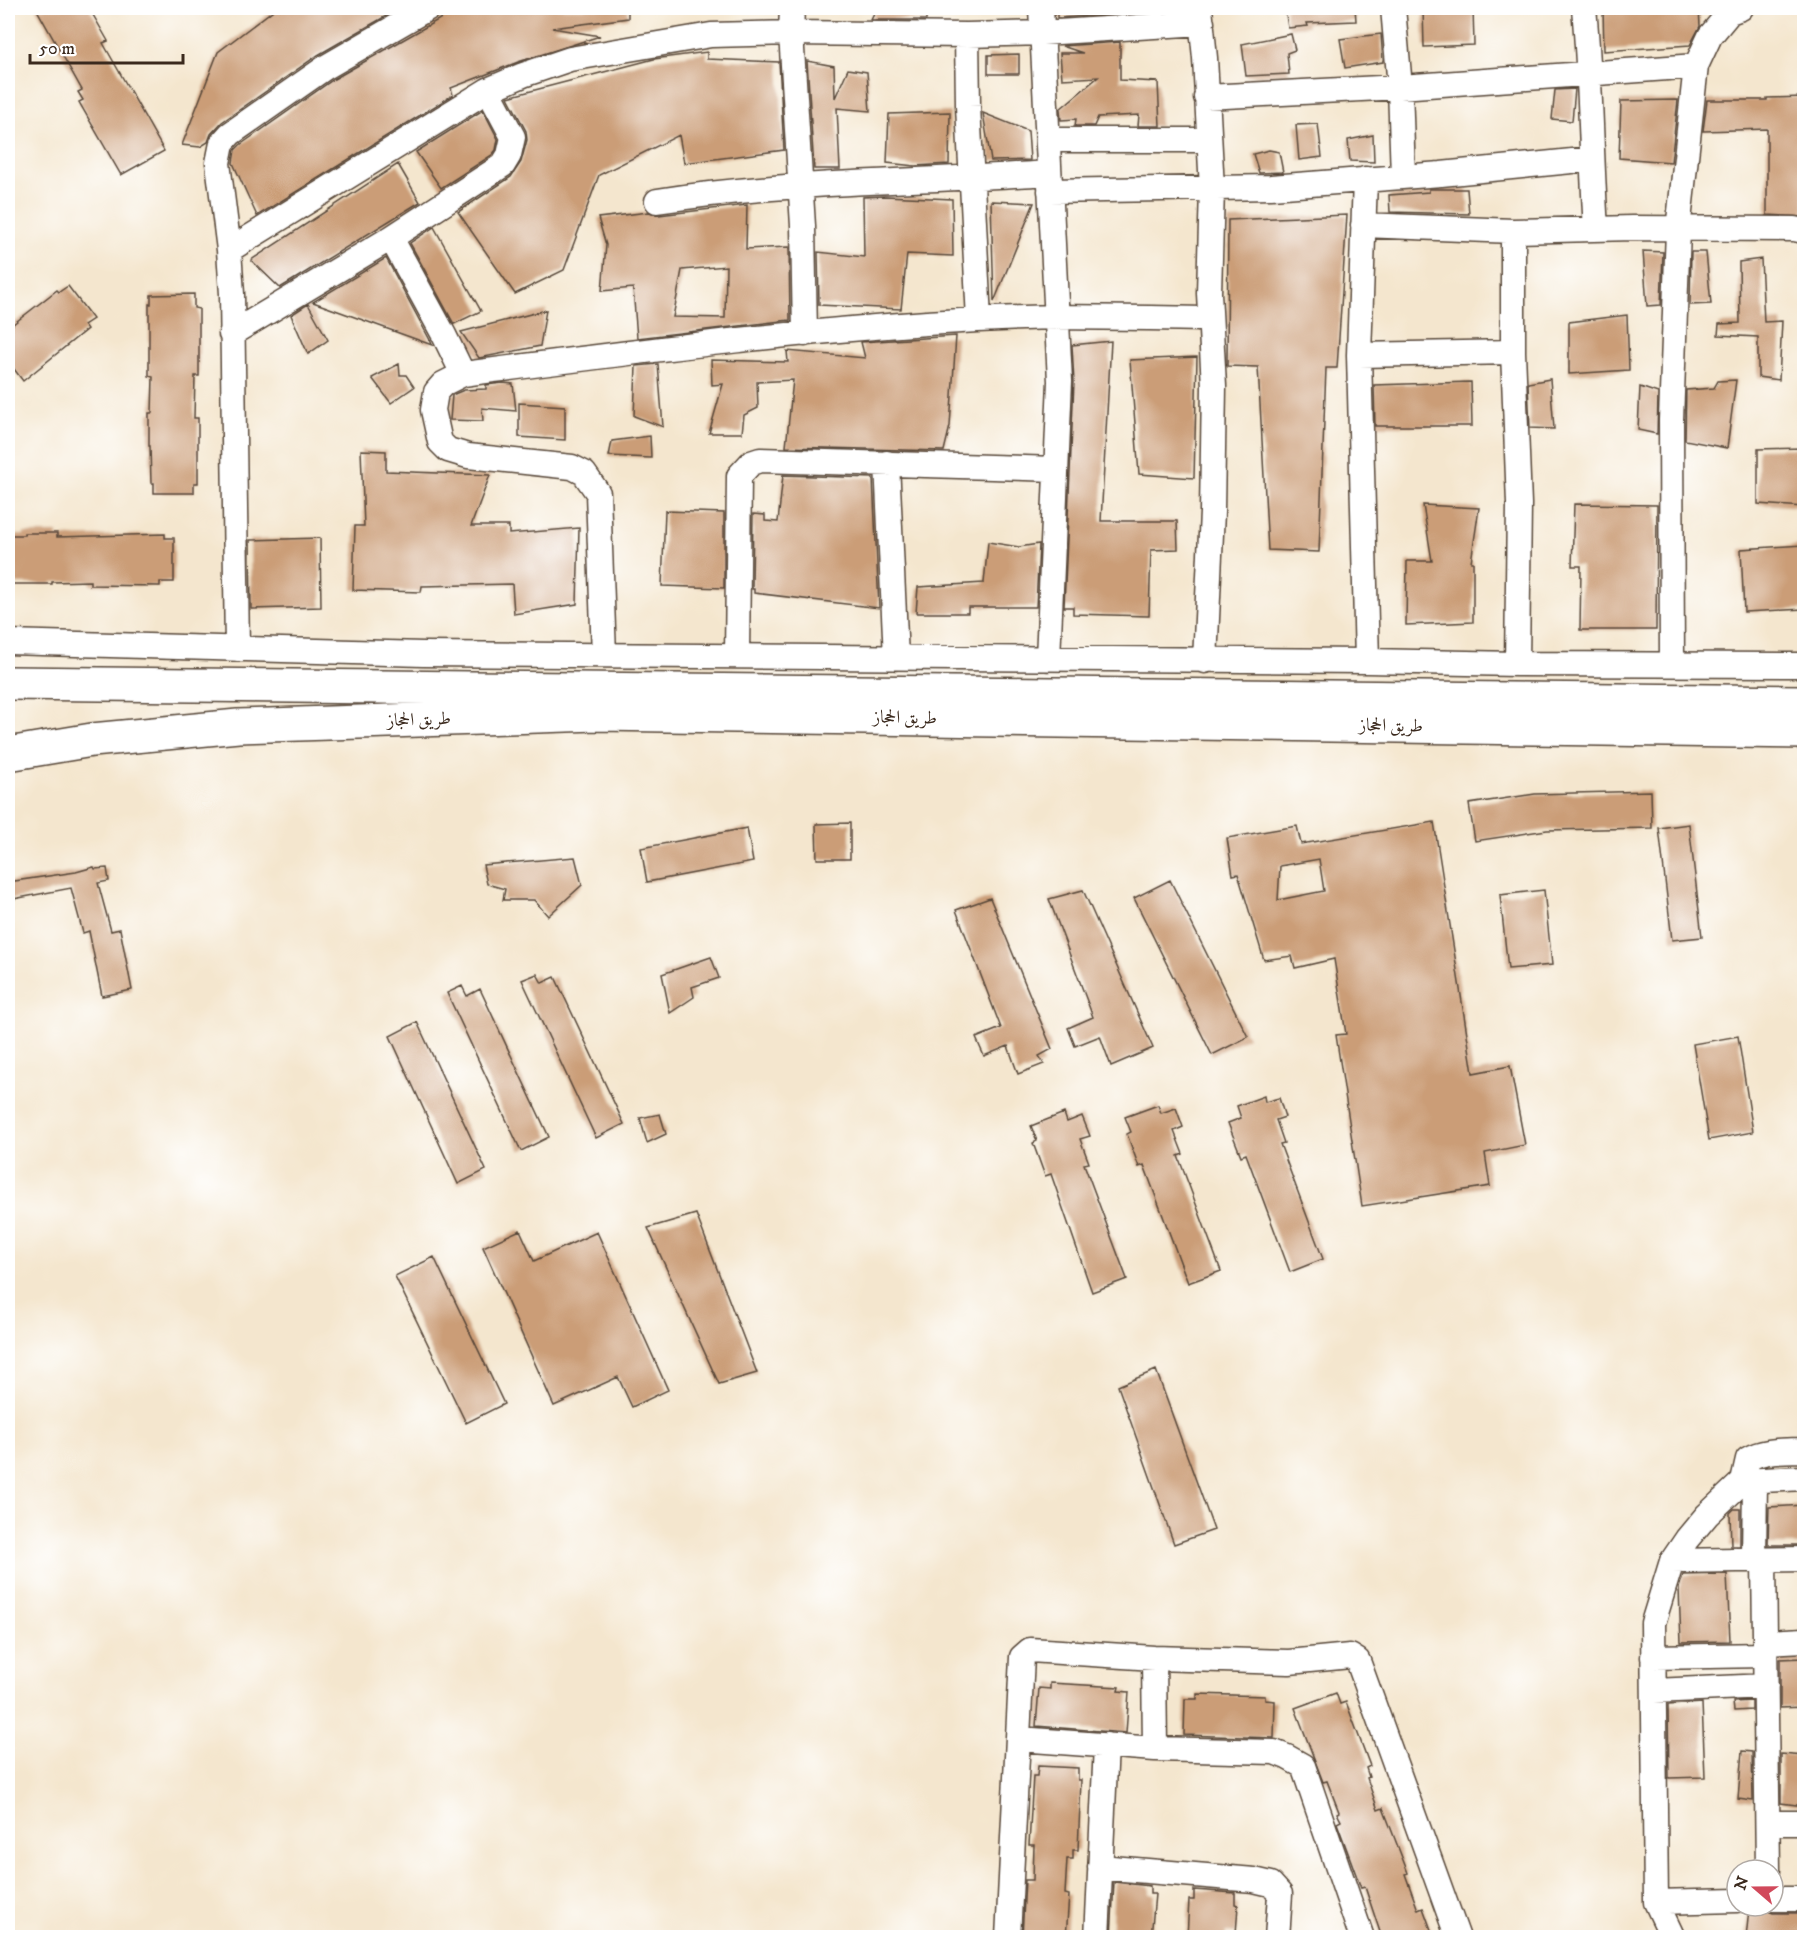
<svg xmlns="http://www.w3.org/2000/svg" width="1812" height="1945" font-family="'IM FELL DW Pica',Amiri,serif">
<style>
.building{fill:#cb9d77;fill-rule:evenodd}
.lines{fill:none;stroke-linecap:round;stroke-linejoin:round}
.minor-casing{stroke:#574638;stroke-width:27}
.primary-casing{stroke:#574638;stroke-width:36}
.minor{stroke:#fff;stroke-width:24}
.primary{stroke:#fff;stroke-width:33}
.labels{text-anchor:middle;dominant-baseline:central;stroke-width:4.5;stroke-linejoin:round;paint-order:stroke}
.street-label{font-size:18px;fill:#3b2a1e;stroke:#fff}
</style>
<rect width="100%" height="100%" fill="#fff"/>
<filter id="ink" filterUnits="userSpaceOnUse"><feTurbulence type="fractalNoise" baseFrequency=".0167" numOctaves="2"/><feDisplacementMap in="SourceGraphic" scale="12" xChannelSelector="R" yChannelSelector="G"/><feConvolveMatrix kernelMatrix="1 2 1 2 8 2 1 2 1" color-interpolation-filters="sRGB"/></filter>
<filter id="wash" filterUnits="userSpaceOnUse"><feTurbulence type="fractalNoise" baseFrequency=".008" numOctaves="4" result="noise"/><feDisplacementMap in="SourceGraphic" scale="24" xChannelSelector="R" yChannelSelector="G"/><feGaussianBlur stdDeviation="1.35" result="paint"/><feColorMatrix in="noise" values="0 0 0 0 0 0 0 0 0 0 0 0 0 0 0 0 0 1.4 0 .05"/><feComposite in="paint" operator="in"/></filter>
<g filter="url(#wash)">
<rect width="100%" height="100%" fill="#f4e6ce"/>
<g id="blocks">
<path class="building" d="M36,8h53l19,33 -5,2 61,108 -43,24 -42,-73 4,-2 -5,-8 4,-2z
M276,8h124l-82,47 -96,67 -11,12 -3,8 -8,5 -18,-2 36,-93z
M459,8h169v10l-76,10 48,8 -82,26 -67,26 2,7 -196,121 -24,-53 2,-13 5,-5 94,-66z
M877,8h49v12h-55z
M1057,8h62v6l-62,4z
M1285,8h70l1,13 -49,2 1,3 -20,2z
M1423,8h50l1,37 -50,2z
M1603,8h96l1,18 -10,19 -86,6z
M1291,34l4,16 -8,3 2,21 -43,2 -4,-32z
M1381,34l2,28 -38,6 -5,-29z
M1120,42v38l38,2 2,44h-22l1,-11 -41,2 -4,9h-19l1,-7 -15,1 -1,-11 38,-32 -36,2 -2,-26h23l-21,-7z
M707,52v7l72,3 5,88 -100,13 -5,-28 -80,40 -35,95 -49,24 -57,-82 53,-35 10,-15 6,-22 -1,-9 -18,-34 146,-38z
M1019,54v20h-31v-19z
M807,61l27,5 1,32 13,-29 19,3 3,39 -33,-3 3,61h-26z
M1575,89l-3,32 -20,-2 3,-29z
M1804,97l-4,64h4v56l-37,-2v-86l-64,2 4,-31h60v-2z
M1678,100l-7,62 -52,-4 2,-57z
M483,110l15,29 -2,11 -4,5 -51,33 -25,-36z
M950,112l-1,52 -34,2 -28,-3 2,-49z
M983,113l45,18 2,29 -39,1z
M1318,124l4,33 -23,3 -3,-35z
M1373,135l1,27 -24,-1 -2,-21z
M1269,150l10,2 4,20 -24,1 -6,-19z
M398,164l22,38 -140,86 -29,-28z
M1429,189h38l2,25 -79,-2 -1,-17 40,-3z
M885,196l67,3 1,57 -46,-2 -6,55 -82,-4 -1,-53 46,5 -1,-60z
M991,201l43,2 -40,99z
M747,205l-1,44 43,-2 1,73 -153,18 -4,-50 -31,3 4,-46 -8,-27 51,-6 10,3zM726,266l-1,52 -52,-1 9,-47z
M1347,215l-10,153h-11l-7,184 -51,-2 -10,-183 -31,-1 1,-146z
M434,227l47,84 -27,13 -44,-81z
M1643,251l20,1 -2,53 -14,1z
M1691,252h15l5,52 -21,1z
M386,258l45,84 1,3 -119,-43z
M1761,259l3,63 18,-1 -3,59 -21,-3v-40l-40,-2 1,-11 21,-1 -1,-61z
M68,286l25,33 -9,6 3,4 -64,52 -15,-20v-33l49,-38 2,2z
M194,294v14l5,1v67h-4l-1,42h4v65h-4v10h-40v-10h-3l-1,-37h-1v-33h3l1,-36 -4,-1v-72h2v-9z
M308,304l20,36 -20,14 -17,-39z
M546,310l-6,36 -61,12 -18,-26z
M1627,315l2,55 -60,4v-52z
M956,336l-6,90 -6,25 -158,-4 7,-67 -36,2 1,26 -14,7 -2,18h-33l14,-49 -11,1 -1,-25 77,2 -1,-11 78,7 -4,-16z
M1111,341l-10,180h76l1,28 -27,1 -2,66 -76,-2v-7h-9l10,-225 -2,-37z
M1197,357l-3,121 -55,-4 -9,-114z
M399,364l1,11h6l8,12 -23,16 -19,-25z
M658,364l5,63 -29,-11 2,-50z
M1550,379l4,50 -24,-1 -2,-45z
M1736,380l-9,68 -42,-8 1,-50 28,-2 4,-7z
M1471,382l1,44h-97l-1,-41z
M503,383l10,1 3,27 -34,-3 1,13 -33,-1 2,-25 12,-5 22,-1v-4z
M1640,387l18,6 -1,41 -19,-4z
M519,403l46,3v34l-46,-3z
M650,436l1,22 -42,-2 3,-15z
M1804,448v59l-46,-3v-55z
M361,450l25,1v20l104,4 -19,51h38v8l70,-6 -2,76 -63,10 -2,-30 -90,2 -1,6 -68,-2 2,-64h9z
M783,475l90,3 6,130 -125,-15v-4h-2l1,-75 12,1v6l13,1z
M1574,504l83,1 -1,125h-76l1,-64h-9z
M1423,505l56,3 -8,54h2v60l-67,3 1,-64h25z
M665,511l59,2v75l-62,-2z
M24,533h33v4l108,-3v4h9v44h-14v4l-70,-1v-4l-38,1v2h-44v-49h16z
M320,538l1,69 -70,2 -1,-69z
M988,542l31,5 20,-3 -3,63h-68v6h-52l2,-26 66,-4z
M1804,545v64l-60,3 -3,-63z
M1651,791l1,37 -105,2 -72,11 -6,-37 66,-10z
M1434,822l39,251 37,-7 15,79 -40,8 5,33 -128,20 -26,-171 10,-1 -12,-75 -39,9 -3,-12 -28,4 -26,-86 -5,1 -6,-37 70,-12 4,18zM1319,859l5,32 -46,9 2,-34z
M850,823v36h-33l-1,-35z
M1689,824l13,113 -30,3 -13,-112z
M747,828l6,34 -106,20 -6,-34z
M575,857l7,28 -34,31 -14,-16h-31l2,-11 -18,-5 -4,-19z
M94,867l1,2 12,-1 2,13 -11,2 13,48 9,-2 12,61 -30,6 -13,-65 -6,2 -12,-45 -63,12v-18l68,-10z
M1170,880l78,157 -36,18 -78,-157z
M1083,890l70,158 -42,18 -11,-30 -25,10 -7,-18 25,-11 -44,-118z
M1544,890l8,75 -44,4 -8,-74z
M990,898l62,151 -13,7 5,8 -26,10 -10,-28 -24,10 -8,-18 25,-10 -45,-118z
M711,957l8,21 -27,9 2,10 -24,16 -8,-39z
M537,974l5,9 13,-6 69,147 -28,14 -74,-158z
M462,986l5,10 13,-7 69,148 -28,14 -74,-158z
M417,1022l69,148 -28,14 -68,-148z
M1738,1036l15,96 -44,8 -16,-96z
M1264,1096l1,6 14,-4 6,19 -9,3 8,23 -4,1 43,115 -33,13 -44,-118 -5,2 -13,-33 13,-5 -4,-12z
M1158,1105l3,8 15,-5 7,19 -9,4 9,23 -5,2 43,115 -33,12 -44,-118 -5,2 -12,-33 4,-2 -6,-15z
M1064,1113l3,9 15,-6 8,20 -10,3 9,24 -5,1 43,115 -35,13 -41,-118 -6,2 -12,-33 4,-2 -6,-15z
M660,1114l6,20 -19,9 -7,-25z
M696,1214l61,159 -38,11 -71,-156z
M520,1230l14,31 63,-29 71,158 -36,17 -14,-30 -64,29 -71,-159z
M434,1257l70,147 -38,19 -71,-147z
M1156,1370l58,160 -40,14 -56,-158z
M1804,1505v40h-36l1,-38z
M1734,1509h6v37h-9l-1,-33z
M1727,1574l3,67 -49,1 -2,-54 4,-13z
M1804,1658v49l-24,1v-49z
M1050,1683l69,4 -1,4 11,1 -3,41 -90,-7 3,-38 11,1z
M1336,1693l4,11 6,-2 24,64 -4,2 3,9 -2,1 11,32 5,-2 25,65 -3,1 13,36 5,-2 11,30h-52l-17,-51 -4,1 -24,-65 4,-2 -4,-8 2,-1 -12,-31 -4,1 -28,-74z
M1197,1694l68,2v4l10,1 -1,37 -90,-3 1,-36h12z
M1752,1701v9l-18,1 -1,-9z
M1702,1703l3,74 -36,1 -1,-73z
M1742,1751l10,1 1,49 -15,-2z
M1781,1754l23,2v50l-23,-3z
M1038,1766l40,2v12h3l-3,70h-5v9h-6l-2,35 4,1 -3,43h-44l3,-58h8l1,-35h-5l4,-69h4z
M1114,1882l36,4v8h5l-4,44h-40z
M1194,1890l41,3v11l3,1 -2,29 -10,-1 -1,5h-38l2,-38h5z
M1749,1909l16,1 8,3h31v25h-58z"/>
</g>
</g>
<g filter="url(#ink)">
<use href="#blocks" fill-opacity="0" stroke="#574638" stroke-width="1.5"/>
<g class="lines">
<defs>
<path id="minor" d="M792,8l-1,25 12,193 2,108
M1041,8l19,373 -12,278
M1200,8l5,50 7,131 -3,104 5,93 -2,126 -7,149
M1393,8l7,79 3,90
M1584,8c7,73 7,147 12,221
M967,35l1,71 11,214
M1206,97l194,-10 296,-21
M1048,140h160
M1365,179l-6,176 8,306
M1050,191l221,-4 170,-13 151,-15
M657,201c130,-20 261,-19 392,-28
M1363,225l150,6v121l6,152 -2,160
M1513,231l119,-3 162,1 10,2
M391,238l53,97 19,39 -20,10 -7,8 -3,18 7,32 8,8 20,6 104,11 12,6 14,20 6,162
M229,250l-11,-87 4,-20 8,-9 96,-67 102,-59
M231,334l160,-96 112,-73 6,-10 4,-18 -25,-47
M1359,355l154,-3
M463,374c171,-22 343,-45 515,-54 77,-5 155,-2 232,-1
M887,463l9,195
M8,642l415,12 944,7 150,3 287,1
M237,649l-5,-355 -3,-44 259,-160 35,-15 47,-16 141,-24 80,-2 176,2 75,-2 160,-10
M737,656l2,-180 12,-13 9,-3 296,9
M1672,663l-1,-243 7,-190 18,-164 14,-30 20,-24 11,-4
M1743,1481l61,-3
M1754,1560l1,-80
M1764,1560l4,310
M1672,1561l132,-2
M1765,1642l39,-2
M1653,1657l112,-2
M1154,1658l1,91
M1654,1691l112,-5
M1019,1739l136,10 119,3 13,5 16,9 59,172
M1768,1823h36
M1100,1867l154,13 17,4 9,10 -3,44
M1773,1899h31
M1656,1902l81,-2
M1008,1938l14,-281 8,-7 124,8 135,4 61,-6 8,5 100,277
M1097,1938l9,-193
M1673,1938l-17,-36 -3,-279 19,-62 15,-22 20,-24 36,-34 5,-22c16,-10 38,-8 56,-9"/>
<path id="primary" d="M8,683l1796,19
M8,754l84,-14 146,-14 359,-12 1207,18"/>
</defs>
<use href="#minor" class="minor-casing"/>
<use href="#primary" class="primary-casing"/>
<use href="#minor" class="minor"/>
<use href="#primary" class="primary"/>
</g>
</g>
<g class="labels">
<g class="street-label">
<text transform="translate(905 718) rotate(1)">طريق الحجاز</text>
<text transform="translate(419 720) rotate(-2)">طريق الحجاز</text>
<text transform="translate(1391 726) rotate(1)">طريق الحجاز</text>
</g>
</g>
<rect width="1812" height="1945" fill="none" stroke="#fff" stroke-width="30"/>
<g transform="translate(1755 1888) rotate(290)"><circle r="28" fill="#ffffff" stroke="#b1aaa5" stroke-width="1.5"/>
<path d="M0-4.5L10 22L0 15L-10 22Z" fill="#d1495b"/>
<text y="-9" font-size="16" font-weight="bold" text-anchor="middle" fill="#3b2a1e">N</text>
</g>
<path d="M30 54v9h153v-9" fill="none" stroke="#3b2a1e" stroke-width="3"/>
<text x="39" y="54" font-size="18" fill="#3b2a1e" stroke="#ffffff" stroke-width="4.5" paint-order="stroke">50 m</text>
</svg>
